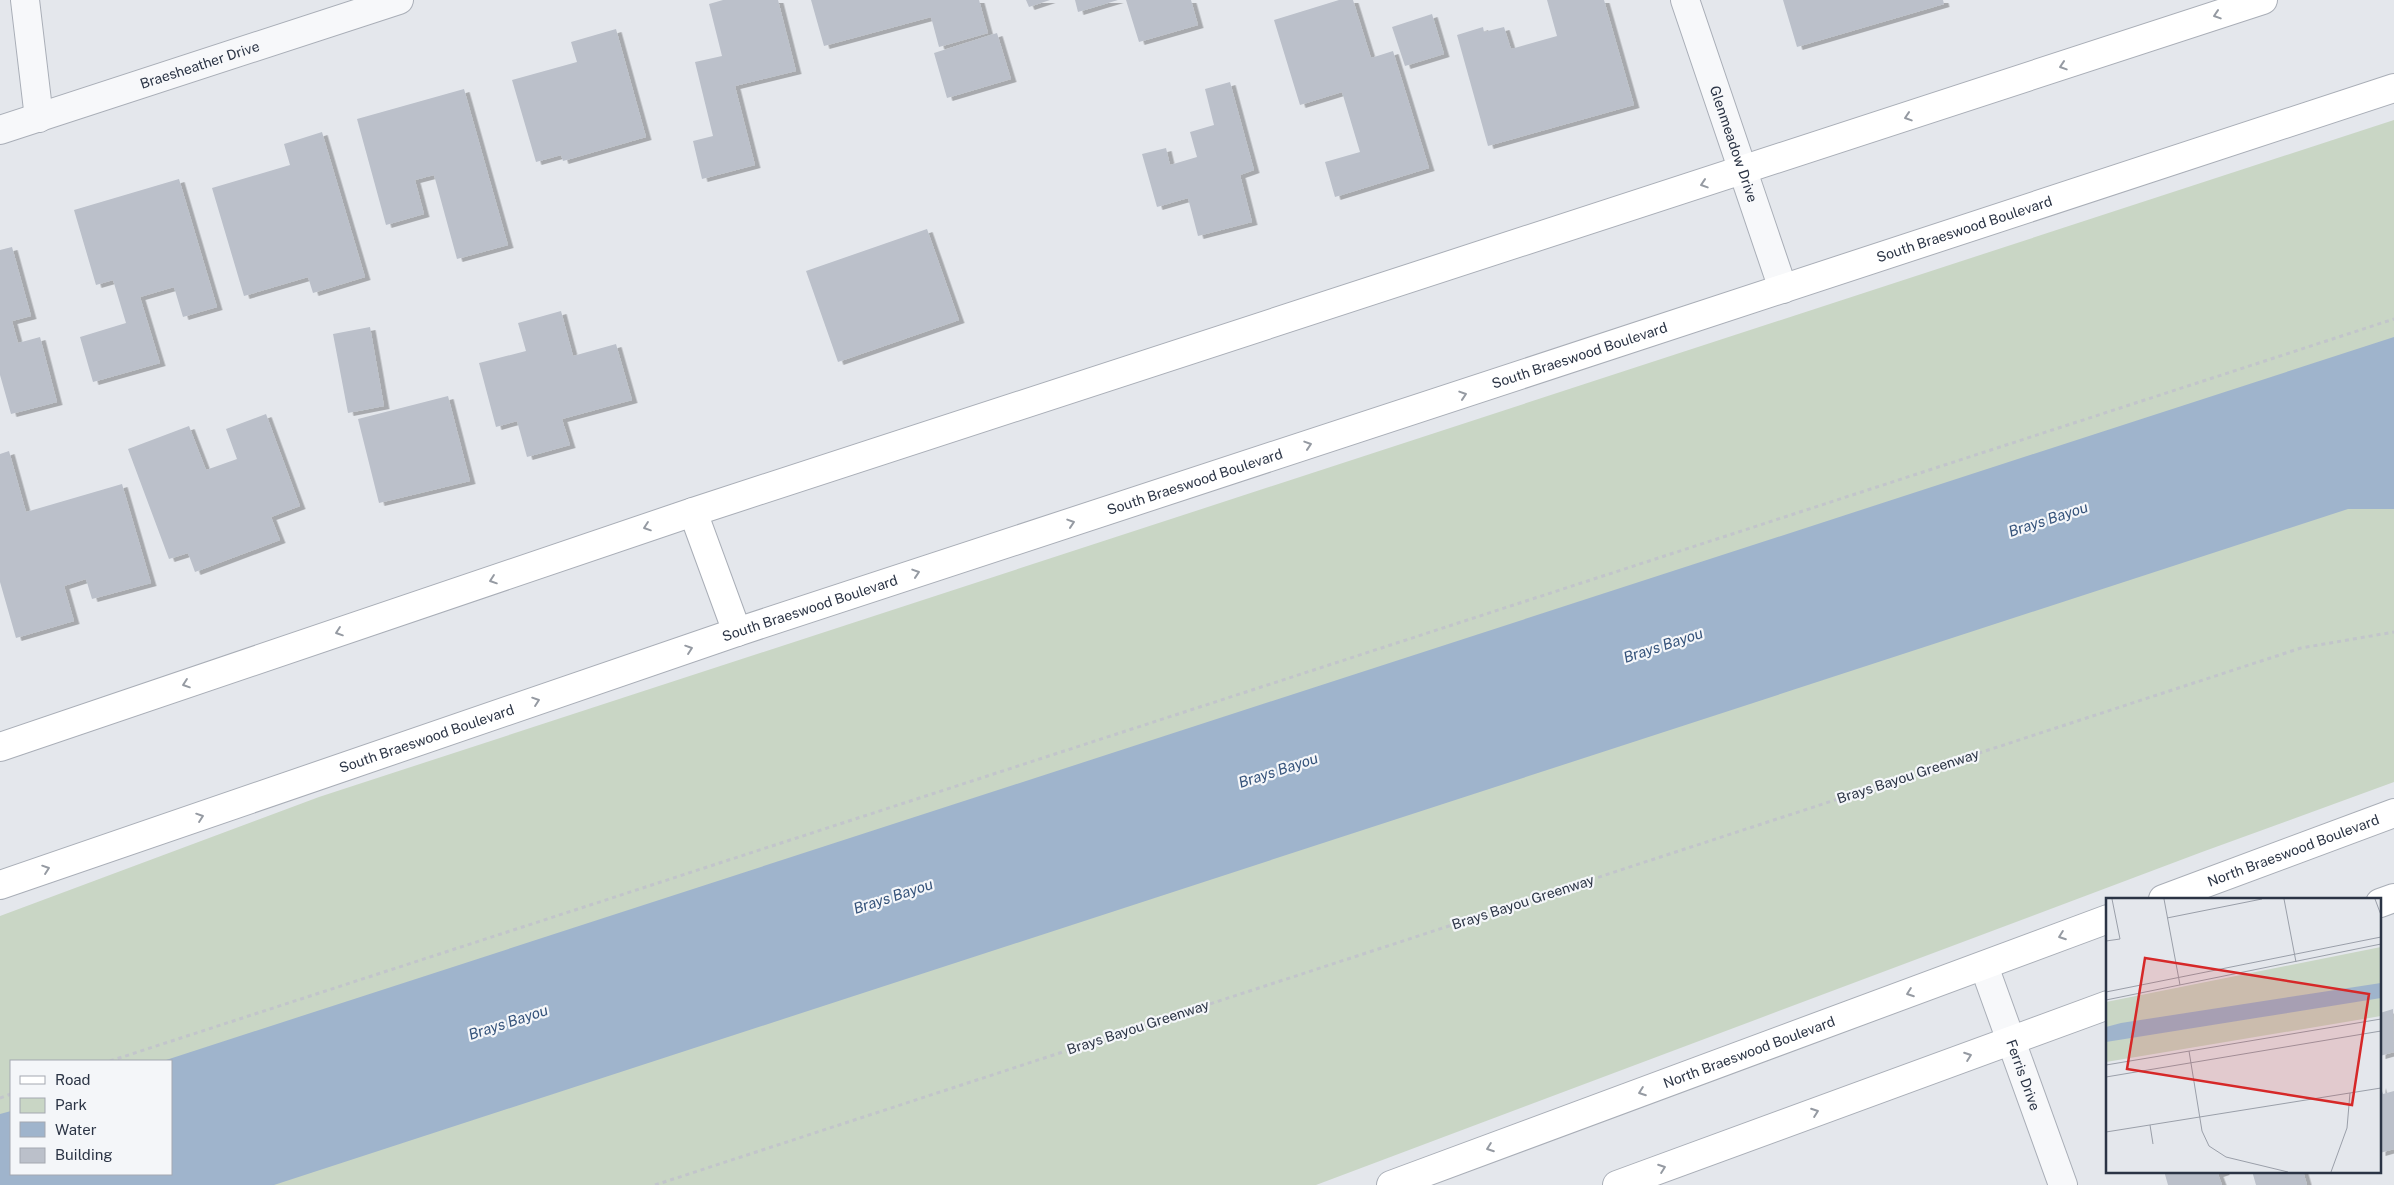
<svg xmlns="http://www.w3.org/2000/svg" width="2394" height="1185" font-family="'Public Sans',sans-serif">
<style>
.green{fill:#c9d6c5;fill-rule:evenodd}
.water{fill:#9fb4cc}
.building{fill:#bbc0ca;filter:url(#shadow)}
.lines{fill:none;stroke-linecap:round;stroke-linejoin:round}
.minor-casing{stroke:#a9aeb7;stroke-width:30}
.secondary-casing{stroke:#a9aeb7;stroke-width:30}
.path{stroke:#c2c5cb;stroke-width:3;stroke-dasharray:4 4;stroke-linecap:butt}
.minor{stroke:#f7f8fa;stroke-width:28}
.secondary{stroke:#fff;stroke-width:28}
.oneway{stroke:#959aa2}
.labels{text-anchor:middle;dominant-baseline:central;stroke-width:4.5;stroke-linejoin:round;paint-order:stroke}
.street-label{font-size:14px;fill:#2b3445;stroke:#f4f6f9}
.water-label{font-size:15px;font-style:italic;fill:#34527a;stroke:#f4f6f9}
.inset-road{fill:none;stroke:#9a9fa9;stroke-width:1}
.view{fill:#d62828;fill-opacity:0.15;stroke:#d62828;stroke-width:2.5}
.inset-edge{fill:none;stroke:#2b3445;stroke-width:2.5}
</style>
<defs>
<filter id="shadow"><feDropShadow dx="5.5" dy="3" stdDeviation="0" flood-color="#0004"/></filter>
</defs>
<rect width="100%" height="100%" fill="#e4e7ec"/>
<path class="green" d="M2394,120v662l-192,70 -886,333h-1316v-269l319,-119zM11,1061h160v113h-160z"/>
<path class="water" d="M2394,337v172h-46l-2074,676h-274v-71l11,-3v63h160v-113h-8z"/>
<path class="building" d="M723,0h55l18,71 -61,15 20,79 -53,14 -9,-38 20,-5 -18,-74 27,-6 -13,-52z
M811,0h168l9,33 -49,14 -8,-30 -107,29z
M1026,0h24l-21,7z
M1075,0h43l-40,12z
M1126,0h65l7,25 -59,17z
M1339,0h14l18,58 22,-7 36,117 -94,29 -10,-35 35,-10 -18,-60 -42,13 -26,-85z
M1547,0h57l30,105 -146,41 -31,-111 26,-8 1,5 20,-5 7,22 46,-13z
M1783,0h160l1,4 -147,43z
M1432,14l12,40 -39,12 -13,-39z
M616,29l30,108 -83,24 -2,-6 -25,7 -24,-82 65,-18 -6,-20z
M997,33l14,46 -64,19 -13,-45z
M1230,82l24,88 -14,5 12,47 -54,14 -10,-38 -31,9 -15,-53 24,-6 4,17 27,-8 -7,-25 24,-7 -9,-36z
M464,89l44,156 -51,14 -23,-84 -19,5 9,34 -38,11 -29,-106z
M322,132l43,145 -52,16 -5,-16 -64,19 -32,-108 78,-23 -6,-21z
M179,179l38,128 -34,10 -9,-30 -34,10 20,66 -67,19 -13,-45 46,-14 -13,-43 -17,5 -22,-75z
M927,229l32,91 -121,42 -32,-91z
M12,247l19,69 -19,5 6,22 22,-6 17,65 -46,12 -11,-39v-125z
M561,311l12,45 43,-12 16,56 -70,19 8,26 -43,12 -10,-36 -21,6 -17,-64 47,-12 -8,-28z
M370,327l14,79 -36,7 -15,-79z
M448,396l22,85 -91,22 -21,-84z
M266,414l34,92 -29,11 9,23 -85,32 -7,-19 -19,6 -41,-110 61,-23 17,44 31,-11 -11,-30z
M9,451l17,61 96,-28 29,99 -59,16 -6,-20 -22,7 10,35 -58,17 -16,-56v-128z
M2393,1009l1,43 -14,4v-43z
M2380,1085l3,9 11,-3v58l-14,4z
M2164,1171h60v1l-6,2 4,11h-54z
M2252,1171h51l4,14h-51z"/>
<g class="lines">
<defs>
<g id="minor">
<path d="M25,0l14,118"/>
<path id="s1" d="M1685,0l98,289"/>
<path id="s2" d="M0,130l399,-130"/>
<path id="s3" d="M1984,966l79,219"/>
</g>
<g id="secondary">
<path d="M693,512l44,120"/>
<path d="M0,747l693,-235 1570,-512"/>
<path id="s4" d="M0,885l737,-253 1657,-544"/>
<path id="s5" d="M2163,899l231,-86"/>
<path d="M2380,903l14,-5"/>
<path id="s6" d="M1391,1185l717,-266"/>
<path d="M1617,1185l491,-180"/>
</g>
</defs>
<use href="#minor" class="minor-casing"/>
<use href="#secondary" class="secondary-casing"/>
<path class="path" d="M110,1061l2284,-742
M0,1098l11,-4
M655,1185l1646,-537 93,-16"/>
<use href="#minor" class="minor"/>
<use href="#secondary" class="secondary"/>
</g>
<defs><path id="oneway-chevron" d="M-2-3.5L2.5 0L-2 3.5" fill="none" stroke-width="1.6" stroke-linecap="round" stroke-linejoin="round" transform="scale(1.25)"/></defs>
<g class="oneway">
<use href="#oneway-chevron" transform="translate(2217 15) rotate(162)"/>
<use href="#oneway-chevron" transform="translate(2063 66) rotate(162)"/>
<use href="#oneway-chevron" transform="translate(1908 117) rotate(162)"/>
<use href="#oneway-chevron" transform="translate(1704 184) rotate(162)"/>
<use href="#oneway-chevron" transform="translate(1463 395) rotate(-18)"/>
<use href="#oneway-chevron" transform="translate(1308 445) rotate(-18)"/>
<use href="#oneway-chevron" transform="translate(1071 523) rotate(-18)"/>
<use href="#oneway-chevron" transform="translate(647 527) rotate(161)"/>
<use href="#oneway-chevron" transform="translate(916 573) rotate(-18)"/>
<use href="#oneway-chevron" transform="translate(493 580) rotate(161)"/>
<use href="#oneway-chevron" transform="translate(339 632) rotate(161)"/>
<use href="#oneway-chevron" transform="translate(689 649) rotate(-19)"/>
<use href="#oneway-chevron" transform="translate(186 684) rotate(161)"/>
<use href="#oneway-chevron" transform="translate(536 701) rotate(-19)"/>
<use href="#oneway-chevron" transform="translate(200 817) rotate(-19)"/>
<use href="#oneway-chevron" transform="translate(46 869) rotate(-19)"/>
<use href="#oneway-chevron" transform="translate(2062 936) rotate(160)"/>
<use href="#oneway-chevron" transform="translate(1910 993) rotate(160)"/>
<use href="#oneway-chevron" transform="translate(1968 1056) rotate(-20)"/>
<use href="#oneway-chevron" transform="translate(1642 1092) rotate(160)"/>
<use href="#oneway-chevron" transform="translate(1815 1112) rotate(-20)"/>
<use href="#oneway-chevron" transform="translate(1490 1148) rotate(160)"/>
<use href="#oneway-chevron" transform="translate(1662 1168) rotate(-20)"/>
</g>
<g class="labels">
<g class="street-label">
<text stroke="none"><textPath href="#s2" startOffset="210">Braesheather Drive</textPath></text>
<text stroke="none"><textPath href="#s1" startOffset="152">Glenmeadow Drive</textPath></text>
<text stroke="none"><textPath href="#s4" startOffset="2071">South Braeswood Boulevard</textPath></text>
<text stroke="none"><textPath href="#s4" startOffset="1666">South Braeswood Boulevard</textPath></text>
<text stroke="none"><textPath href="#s4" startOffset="1261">South Braeswood Boulevard</textPath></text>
<text stroke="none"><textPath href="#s4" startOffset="856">South Braeswood Boulevard</textPath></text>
<text stroke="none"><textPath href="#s4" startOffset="451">South Braeswood Boulevard</textPath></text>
<text transform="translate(1908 776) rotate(-18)">Brays Bayou Greenway</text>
<text stroke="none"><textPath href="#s5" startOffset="139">North Braeswood Boulevard</textPath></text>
<text transform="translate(1523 902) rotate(-18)">Brays Bayou Greenway</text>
<text transform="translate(1138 1027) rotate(-18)">Brays Bayou Greenway</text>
<text stroke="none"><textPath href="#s6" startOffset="382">North Braeswood Boulevard</textPath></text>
<text stroke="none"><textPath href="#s3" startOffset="116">Ferris Drive</textPath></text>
</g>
<g class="water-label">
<text transform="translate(2048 519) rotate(-18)">Brays Bayou</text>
<text transform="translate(1663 645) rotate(-18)">Brays Bayou</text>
<text transform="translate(1278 770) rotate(-18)">Brays Bayou</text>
<text transform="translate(893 896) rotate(-18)">Brays Bayou</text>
<text transform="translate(508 1022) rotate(-18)">Brays Bayou</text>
</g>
</g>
<g transform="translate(2106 898)">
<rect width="275" height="275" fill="#e4e7ec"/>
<path d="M275,49v69l-275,46v-60z" fill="#c9d6c5"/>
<path d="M275,85v15l-275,44v-15l15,-4z" fill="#9fb4cc"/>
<path class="inset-road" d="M58,1l16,86M178,1l12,63M269,1l6,16M61,20l95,-19M0,43l14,-2 -8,-40M0,94l275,-55M0,102l275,-56M83,153l13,80 7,15 17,11 62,15M0,167l275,-46M0,179l275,-46M44,227l3,19M0,234l275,-44M225,274l16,-44 3,-35"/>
<path class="view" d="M39,60l224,36 -17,111 -225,-36z"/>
<rect width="275" height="275" class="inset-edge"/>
</g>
<rect x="10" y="1060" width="162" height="115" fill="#f4f6f9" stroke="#a4a8b1"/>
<rect x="20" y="1076" width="25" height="8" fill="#ffffff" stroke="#a4a8b1"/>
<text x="55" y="1085" font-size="15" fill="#2b3445">Road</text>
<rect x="20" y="1098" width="25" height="15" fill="#c9d6c5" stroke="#a4a8b1"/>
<text x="55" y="1110" font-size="15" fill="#2b3445">Park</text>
<rect x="20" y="1122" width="25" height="15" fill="#9fb4cc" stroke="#a4a8b1"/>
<text x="55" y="1135" font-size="15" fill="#2b3445">Water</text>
<rect x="20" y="1148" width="25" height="15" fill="#bbc0ca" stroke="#a4a8b1"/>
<text x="55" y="1160" font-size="15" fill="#2b3445">Building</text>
</svg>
